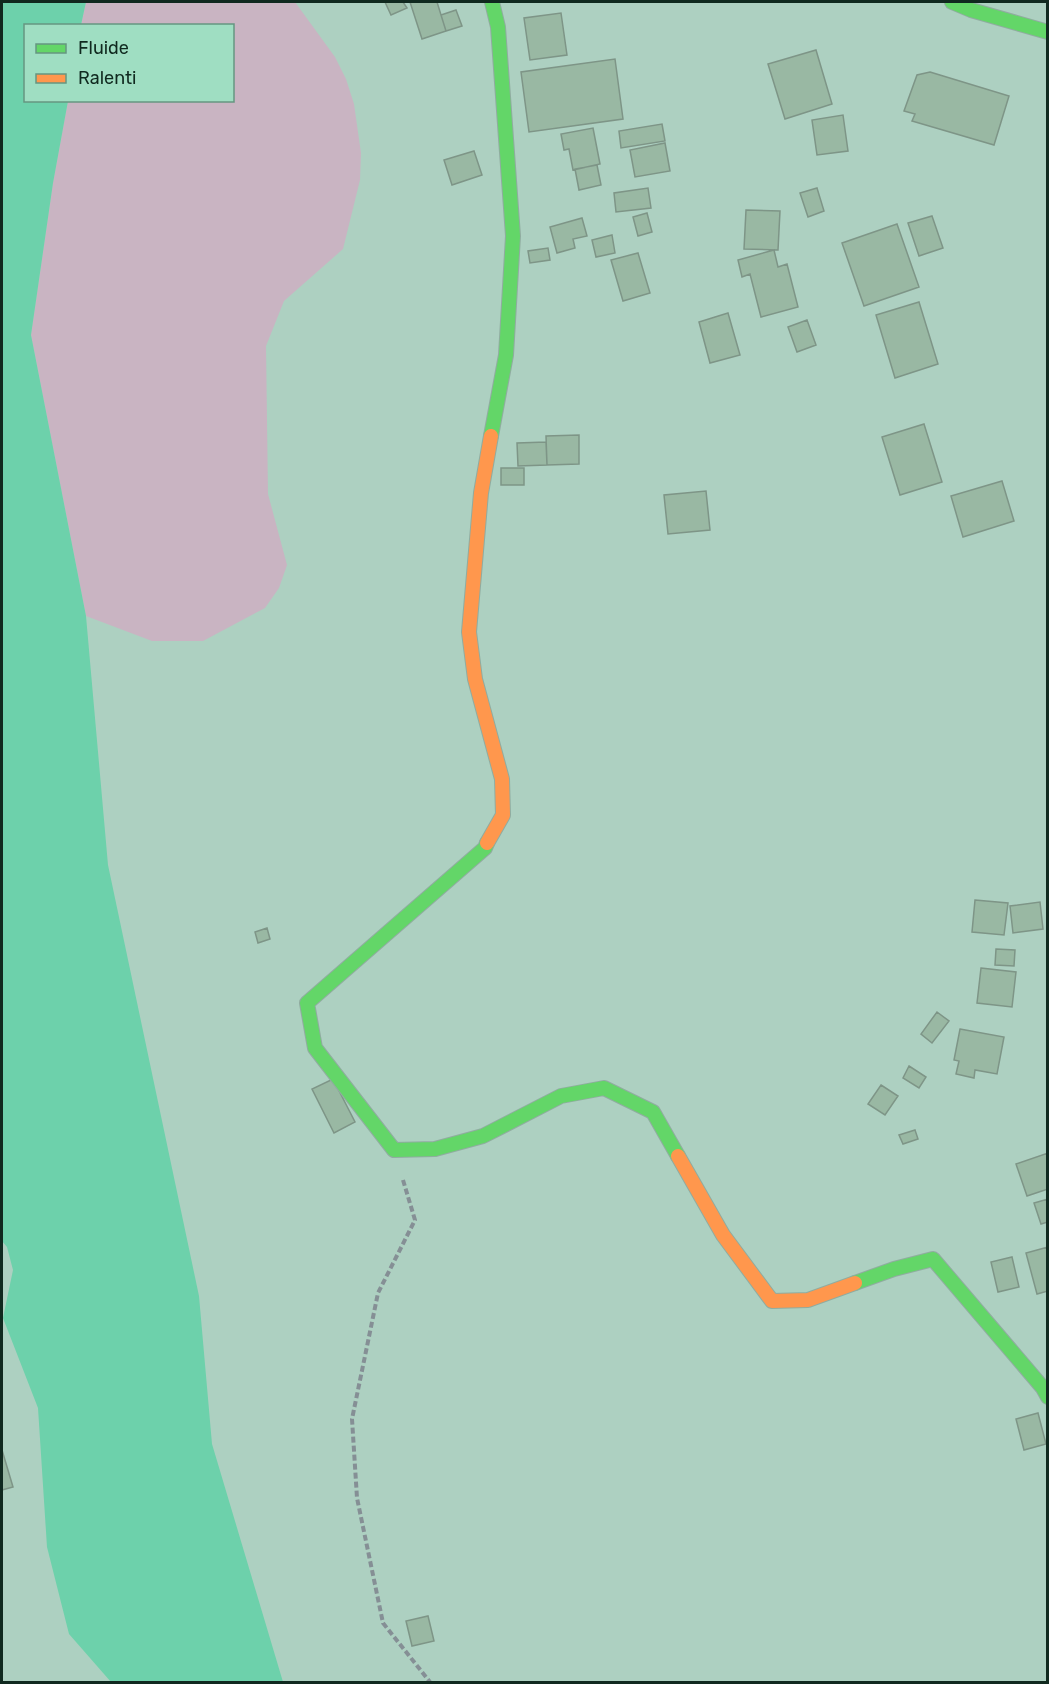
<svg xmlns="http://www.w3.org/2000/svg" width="1049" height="1684" font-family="Rubik,sans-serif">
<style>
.green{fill:#c9b4c2}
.water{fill:#6dd1ab}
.building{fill:#99b8a3;stroke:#7e9587;stroke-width:1.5}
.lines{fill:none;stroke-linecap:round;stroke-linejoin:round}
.fast-casing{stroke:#90aca0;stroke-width:16}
.slow-casing{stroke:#90aca0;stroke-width:16}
.path{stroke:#858f95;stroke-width:4;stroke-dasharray:6 3;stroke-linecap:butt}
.fast{stroke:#63d668;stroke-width:14}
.slow{stroke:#ff974d;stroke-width:14}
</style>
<rect width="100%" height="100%" fill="#add0c1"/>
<path class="green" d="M86,2h209l40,55 11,22 8,25 7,49 -1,27 -17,69 -59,52 -18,45 2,148 19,71 -8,23 -14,20 -62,33h-51l-66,-25 -55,-281 22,-152 15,-82 164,-1v-74l-151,-1z"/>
<path class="water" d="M2,2h84l-5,23 -55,1v74l42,1 -15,82 -22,152 55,281 22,249 91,431 13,148 71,238h-172l-42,-48 -22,-87 -9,-139 -35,-90 10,-48 -6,-23 -5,-6z"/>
<path class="building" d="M385,2h18l4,6 -16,7z
M410,2h27l9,29 -24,8z
M456,10l6,16 -16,5 -5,-16z
M561,13l6,42 -37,5 -6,-42z
M816,50l16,54 -47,15 -17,-55z
M615,59l8,60 -94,13 -8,-60z
M930,72l79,24 -15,49 -82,-24 3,-7 -11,-3 13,-36z
M843,115l5,36 -31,4 -5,-35z
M662,124l3,17 -44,7 -2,-17z
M593,128l7,36 -27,6 -4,-21 -5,1 -3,-16z
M665,143l5,28 -35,6 -5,-27z
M474,151l8,24 -30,10 -8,-25z
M597,165l4,20 -22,5 -4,-21z
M648,188l3,20 -35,4 -2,-19z
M817,188l7,23 -16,6 -8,-24z
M746,210l34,1 -2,39 -34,-1z
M647,213l5,19 -14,4 -5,-19z
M932,216l11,32 -24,8 -11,-33z
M582,218l5,18 -14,3 2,9 -18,5 -7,-26z
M897,224l22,63 -55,19 -22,-63z
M612,235l3,18 -19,4 -4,-17z
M548,248l2,12 -20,3 -2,-12z
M774,250l4,17 9,-3 11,43 -37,10 -11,-43 -8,3 -4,-17z
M638,253l12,40 -27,8 -12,-41z
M919,302l19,62 -43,14 -19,-63z
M728,313l12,42 -30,8 -11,-41z
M807,320l9,25 -19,7 -9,-25z
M924,424l18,58 -42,13 -18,-58z
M579,435v29l-32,1 -1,-29z
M546,442l1,23 -29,1 -1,-23z
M501,468h23v17h-23z
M1002,481l12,40 -51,16 -12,-41z
M706,491l4,39 -42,4 -4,-39z
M975,900l33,3 -4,32 -32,-3z
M1040,902l3,27 -30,4 -3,-27z
M267,928l3,11 -12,4 -3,-11z
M996,949l19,1 -1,16 -19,-1z
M981,968l35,4 -4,35 -35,-4z
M937,1012l12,9 -17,22 -11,-9z
M960,1029l44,8 -7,37 -22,-4 -1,8 -18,-4 3,-13 -5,-1z
M909,1066l17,11 -7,11 -16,-10z
M333,1079l22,43 -21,11 -22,-44z
M881,1085l17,11 -13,19 -17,-11z
M915,1130l3,9 -15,5 -4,-9z
M1048,1153v36l-21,7 -11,-32z
M1048,1199v23l-7,2 -7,-21z
M1048,1247v44l-11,3 -11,-41z
M1012,1257l7,30 -21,5 -7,-30z
M1038,1413l8,31 -22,6 -8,-31z
M2,1450l11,37 -11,3z
M428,1616l6,25 -22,5 -6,-25z"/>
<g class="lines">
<defs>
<path id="fast" d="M952,2l19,8 77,22
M491,436l15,-81 7,-119 -15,-209 -6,-25
M487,843l-2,5 -178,155 8,45 79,102 41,-1 48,-13 78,-40 43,-8 49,24 25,44
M855,1283l39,-14 39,-10 110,129 5,9"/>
<path id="slow" d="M487,843l16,-28 -1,-36 -27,-100 -6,-47 12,-139 10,-57
M678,1156l45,79 49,66 36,-1 47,-17"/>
</defs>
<use href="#fast" class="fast-casing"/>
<use href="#slow" class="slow-casing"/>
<path class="path" d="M403,1180l12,40 -37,73 -26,126 5,79 26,125 47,59"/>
<use href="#fast" class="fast"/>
<use href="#slow" class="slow"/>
</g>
<rect width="1049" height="1684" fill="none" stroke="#10291f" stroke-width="6"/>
<rect x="24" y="24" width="210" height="78" fill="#9fdec2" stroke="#669681" stroke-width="1.5"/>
<rect x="36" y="44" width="30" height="9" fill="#63d668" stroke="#669681" stroke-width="1.5"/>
<text x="78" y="54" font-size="18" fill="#10291f">Fluide</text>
<rect x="36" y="74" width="30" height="9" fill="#ff974d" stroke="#669681" stroke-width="1.5"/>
<text x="78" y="84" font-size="18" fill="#10291f">Ralenti</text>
</svg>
